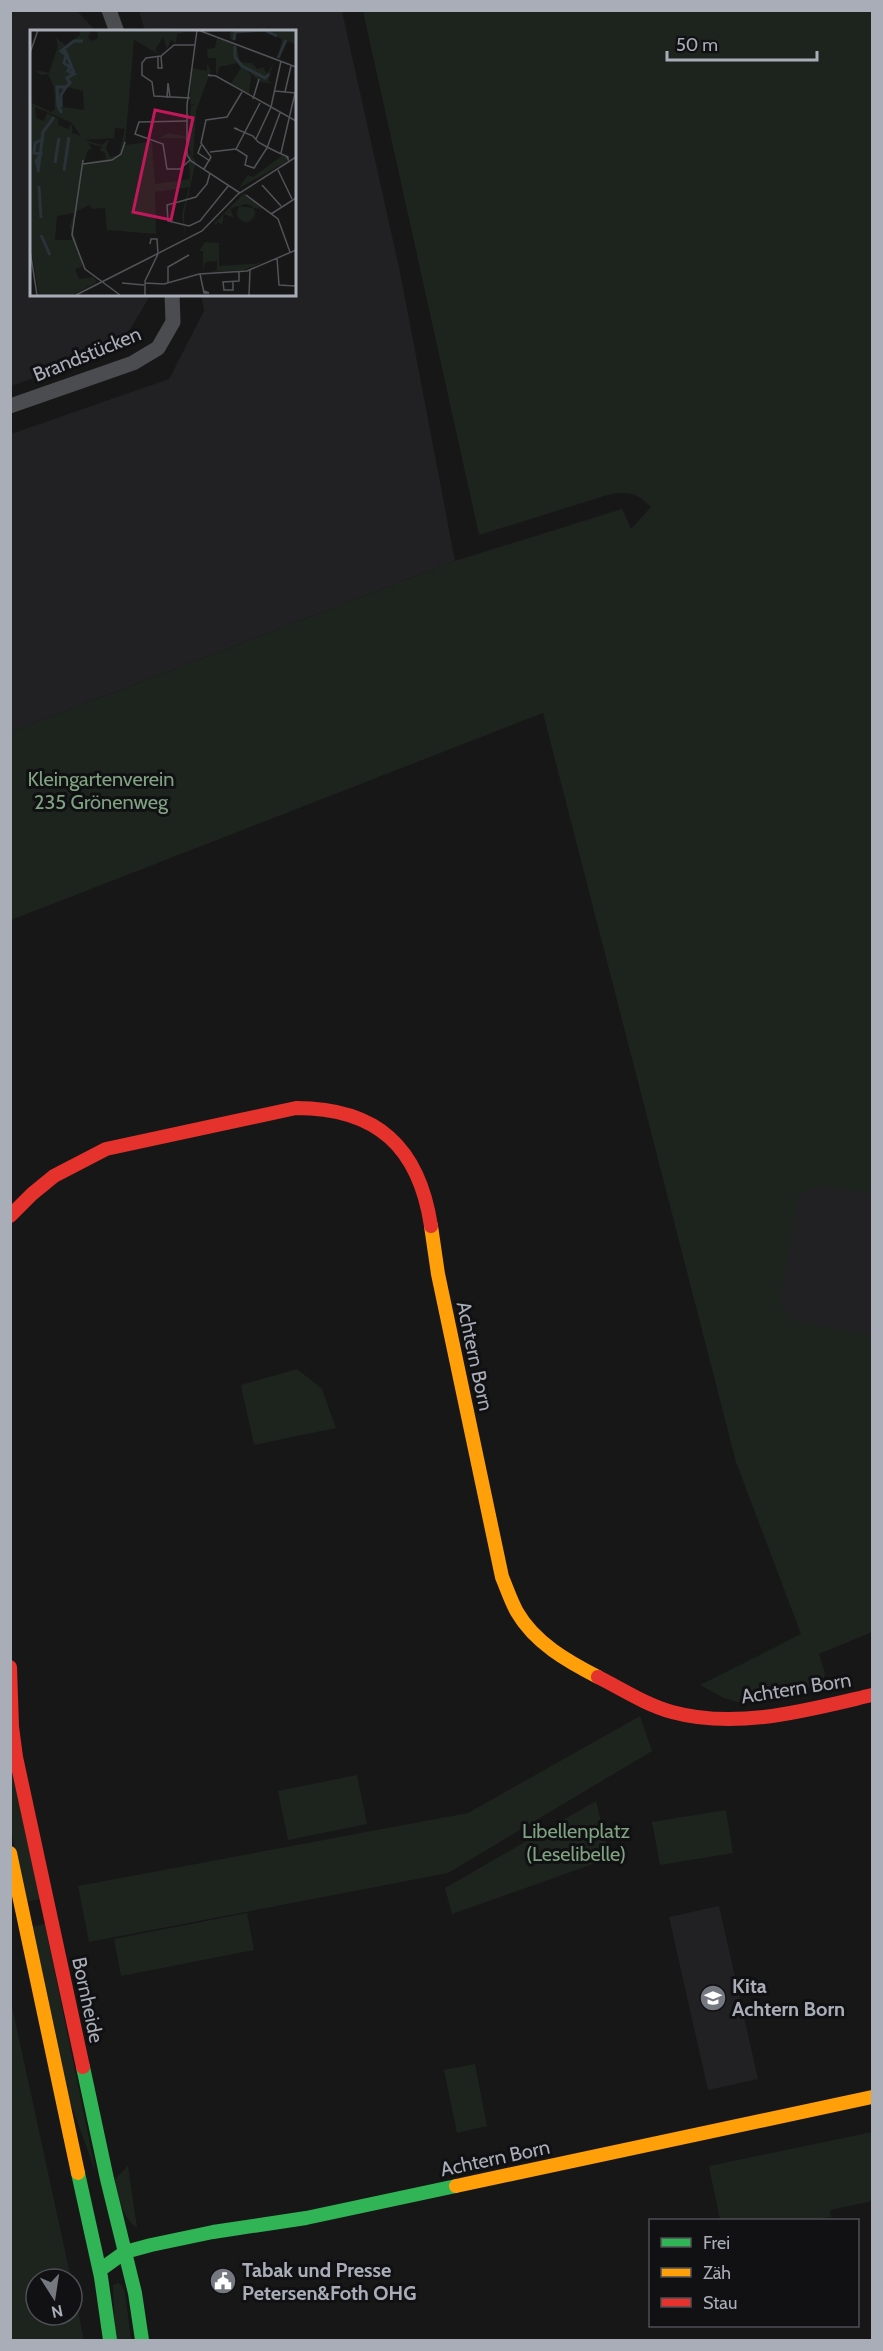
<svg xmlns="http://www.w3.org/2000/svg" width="883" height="2351" font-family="Cabin,sans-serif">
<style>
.built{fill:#212123}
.green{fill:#1d241e}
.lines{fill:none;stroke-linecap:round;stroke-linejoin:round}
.street{stroke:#4b4c50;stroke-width:15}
.fast{stroke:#30b455;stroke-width:14}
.slow{stroke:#ff9f0a;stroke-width:14}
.jam{stroke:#e5322d;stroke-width:14}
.labels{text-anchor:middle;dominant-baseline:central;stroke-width:6;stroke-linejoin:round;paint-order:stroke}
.street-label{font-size:20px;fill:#a8adb8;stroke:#111113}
.park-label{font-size:20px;fill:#7fa381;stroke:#111113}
.poi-label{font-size:20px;font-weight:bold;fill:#a8adb8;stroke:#111113;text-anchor:start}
.inset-river{fill:none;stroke:#2a3239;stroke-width:3}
.inset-road{fill:none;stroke:#515357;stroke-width:1.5}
.view{fill:#c2185b;fill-opacity:0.15;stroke:#c2185b;stroke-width:3}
.inset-edge{fill:none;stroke:#a8adb8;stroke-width:3}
</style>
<rect width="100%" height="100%" fill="#171717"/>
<path class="built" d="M10,11h67l19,20 -64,1v262h119l-32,54 -108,38z
M139,11h203l58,261 55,289 -444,171v-298l158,-55 35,-68 -3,-17h93v-262l-149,-1z
M778,1146l94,15v236l-134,-25z
M719,1906l39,173 -50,11 -39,-173z"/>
<path class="green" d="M363,11h509v1183l-53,-9 -21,12 -18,106 14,18 78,14v297l-53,22 6,20 -3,11 -85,17 -13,-4 -24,-13 101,-51 -65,-172 -193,-749 -532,207v-188l444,-171 167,-52 9,20 20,-22c-12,-13 -22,-16 -40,-13l-132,41z
M297,1369l25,20 14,39 -82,17 -13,-60z
M640,1716l12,35 -204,122 -359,69 -11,-56 390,-73z
M10,1762l30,137 -15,3 -14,-73z
M357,1775l10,49 -79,16 -10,-49z
M596,1801l14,57 -158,56 -7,-26z
M726,1810l7,43 -73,12 -8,-43z
M247,1913l7,37 -133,26 -7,-37z
M45,1924l51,249 -32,-88 -34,-158z
M10,1997l61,282h-35v36h36v-32l12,57h-73z
M475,2064l12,62 -30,7 -13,-63z
M872,2132v69l-42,9 1,7 -17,3h-94l-11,-54z
M128,2166l9,62c-15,-10 -18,-32 -23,-48z
M118,2283l4,2 3,7 6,48h-16l-2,-55z"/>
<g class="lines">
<path class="street" d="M109,10l8,22
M10,406l123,-43 25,-15 15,-26 -1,-28"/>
<path class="fast" d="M83,2067l24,112 28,114 7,47
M78,2173l23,104 9,63
M100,2270l25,-18 26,-7 62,-13 93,-14 150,-32"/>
<path class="slow" d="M431,1226l7,48 64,303c5,12 9,24 15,35 18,31 50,49 81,65
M10,1853l68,320
M456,2186l416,-89"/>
<path class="jam" d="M10,1216l22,-22 22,-18 52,-27 190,-41c81,0 123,39 135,118
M10,1667l2,60 4,30 67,310
M598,1677c24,12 48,28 74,35 65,18 136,-2 200,-17"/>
</g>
<defs>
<symbol id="school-disc" viewBox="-11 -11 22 22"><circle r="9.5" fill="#757880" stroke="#111113"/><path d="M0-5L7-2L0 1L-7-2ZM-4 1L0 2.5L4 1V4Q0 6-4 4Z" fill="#fff"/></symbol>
<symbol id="civic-disc" viewBox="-11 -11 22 22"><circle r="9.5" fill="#757880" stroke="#111113"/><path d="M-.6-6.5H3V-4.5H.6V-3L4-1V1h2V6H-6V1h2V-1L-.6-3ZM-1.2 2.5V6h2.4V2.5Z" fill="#fff"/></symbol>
</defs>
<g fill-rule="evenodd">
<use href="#school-disc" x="698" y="1983" width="30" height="30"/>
<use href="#civic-disc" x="208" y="2266" width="30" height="30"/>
</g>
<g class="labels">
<g class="street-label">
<text transform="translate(87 354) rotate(-22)">Brandstücken</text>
<text transform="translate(475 1356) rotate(78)">Achtern Born</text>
<text transform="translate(796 1688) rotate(-9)">Achtern Born</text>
<text transform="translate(88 2000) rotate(78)">Bornheide</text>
<text transform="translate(495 2158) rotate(-12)">Achtern Born</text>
</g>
<g class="park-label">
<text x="101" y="779">Kleingartenverein<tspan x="101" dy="23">235 Grönenweg</tspan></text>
<text x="576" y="1831">Libellenplatz<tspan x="576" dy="23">(Leselibelle)</tspan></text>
</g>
<g class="poi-label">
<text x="732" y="1986">Kita<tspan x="732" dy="23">Achtern Born</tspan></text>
<text x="242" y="2270">Tabak und Presse<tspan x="242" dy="23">Petersen&amp;Foth OHG</tspan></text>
</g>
</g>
<g transform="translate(30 30)">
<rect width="266" height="266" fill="#171717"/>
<path d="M49,0h12l-3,8 5,3 5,-3 -1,-8 88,2 -8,2 -1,9 -5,-3 -4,9 -4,-12 -8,13 5,5 -26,-15 -9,105 31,-4 -4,1 3,42 35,-5 -2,-27 8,9 -12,53 1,24 -3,-24 7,-27 -34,5 1,42 -49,-4 -2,-22 -13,1 -3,-4 -12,6 -5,15 10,37v4l-7,2 4,10 14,-2 4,5 -24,13h-34l-9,-53v-140l21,10 4,-3 -1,-21 -6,-14 -7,1 -6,-5 14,3 9,-27 -2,-8 9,7 15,-10zM38,57l15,4 1,19 -21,-3 -1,-12zM5,77l37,16 9,13 -9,-3v-9l-4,5 -10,-4 1,-6 -12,-6 -3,8 -8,-3zM85,98l10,1 -6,26 -9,2 -4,-9 3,-9 -7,6 -17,-5 29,-2zM58,113l15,4 -4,3 6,3 1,6 -22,4 4,-13 4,-1zM44,183l-4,13 2,14h-17l2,-24zM200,0h65v14l-8,-3 -9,18 4,-20 -18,-8 -28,1 -1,9 -5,-2zM187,7l19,7 4,18 12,1 5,6 6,-2 4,7 7,-12 -6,19 7,3 -15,-2 -14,-13 5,6 -2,20 -18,-12 10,-15 -4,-5 -18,4 -1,8 -2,-2v-15h-8l-1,-9 8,-1zM177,34l4,6 -15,41 -3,48 -8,-21h-26l10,-5 20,4 2,-31 5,-2 -5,1 -1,-8 2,-29 15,3zM253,125l8,4 -52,29 9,-13 5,2zM214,163l19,16 -27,-3 -6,3 4,9 -10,-4 -2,11 -4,-3 -3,4v-3zM207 183a9 9 0 1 1 18 0a9 9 0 1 1-18 0ZM175,212l14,1v23l43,-3 -18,7 6,-1 -7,1 -31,2 5,-2v-9l-12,1 -2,10v-21h-4z" fill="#1d241e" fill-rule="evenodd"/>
<path class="inset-river" d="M204,10l1,-8 29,-2 13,6M205,16v11l7,9 23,12 4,-4M35,20l9,23M248,28l8,-18M31,77v-12l5,-8M32,83l-4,-7 -1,-19h9l4,-4 -3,-5 7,-4 -6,-3 2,-4 -6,-4 2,-8 -5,-4 13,-10h9M25,133l4,-25M9,140l-3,-9 5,-7 -7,-1 1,-10 9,-4M34,141l5,-34M8,142l5,-40 11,-15M9,156l2,32M11,205l9,20"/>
<path class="inset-road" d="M167,0l-10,75v50l4,6 49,32M168,0l98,37M0,23l8,-23M128,27v11h4l-1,-12M181,46l-3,-1 8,1 80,45M245,61l21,2M255,62l6,-26M137,68l1,-15 2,14M160,68l-36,-2 -2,-14 -10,-7v-12l4,-5 15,-2 13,-11h21M223,69l6,-20M158,91l-49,1 -4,12 28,10 4,25h13l10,-9M208,99l-4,-1 19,8 5,6 9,5 10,5 9,4 2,1v2l-2,-3M226,109l15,-32 10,-46M171,115l-3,8 12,8M206,119l11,7 -2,9 9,3 13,-20 13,-35M180,122l26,-3 24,-46M251,123l14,-60M53,130l-11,75 13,34 35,26M53,134l29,-4 9,-6 4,-12M174,139l7,-12 -10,-14 5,-23 21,-3 15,-25M248,140l14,29M180,143l-3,11 -11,13 -29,8 1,16 21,5 11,-5 29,-36M232,155l19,21M216,165l32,24 12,33M241,184l25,-16M120,214l1,-5h6l1,15M0,220l7,45M247,228l2,27 17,1M117,229l55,-28 36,-37 58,-37M170,244l4,19h5l-5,-2M203,252v8h-9l-1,-8 16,-1v-9M92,253l22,2M115,253l19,1 35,-10 48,-3 49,-21M138,253v-16l21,-12M46,265l73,-37M115,265v-14l13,-27M219,265l1,-25"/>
<path class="view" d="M125,80l38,8 -22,102 -38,-8z"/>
<rect width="266" height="266" class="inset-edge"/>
</g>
<rect width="883" height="2351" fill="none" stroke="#a8adb8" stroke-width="24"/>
<rect x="649" y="2219" width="210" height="108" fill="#111113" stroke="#4d4f55" stroke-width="1.5"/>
<rect x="661" y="2238" width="30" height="9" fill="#30b455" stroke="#4d4f55" stroke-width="1.5"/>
<text x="703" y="2249" font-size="18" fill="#a8adb8">Frei</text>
<rect x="661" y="2268" width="30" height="9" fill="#ff9f0a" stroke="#4d4f55" stroke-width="1.5"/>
<text x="703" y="2279" font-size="18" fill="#a8adb8">Zäh</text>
<rect x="661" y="2298" width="30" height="9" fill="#e5322d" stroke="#4d4f55" stroke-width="1.5"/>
<text x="703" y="2309" font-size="18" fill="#a8adb8">Stau</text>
<g transform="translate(54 2297) rotate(168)"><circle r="28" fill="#111113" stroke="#4d4f55" stroke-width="1.5"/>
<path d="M0-4.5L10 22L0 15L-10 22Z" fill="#757880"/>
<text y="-9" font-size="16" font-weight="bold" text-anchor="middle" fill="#a8adb8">N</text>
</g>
<path d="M667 51v9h150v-9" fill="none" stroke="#a8adb8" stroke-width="3"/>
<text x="676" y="51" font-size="18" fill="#a8adb8" stroke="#111113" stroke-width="4.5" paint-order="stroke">50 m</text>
</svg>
